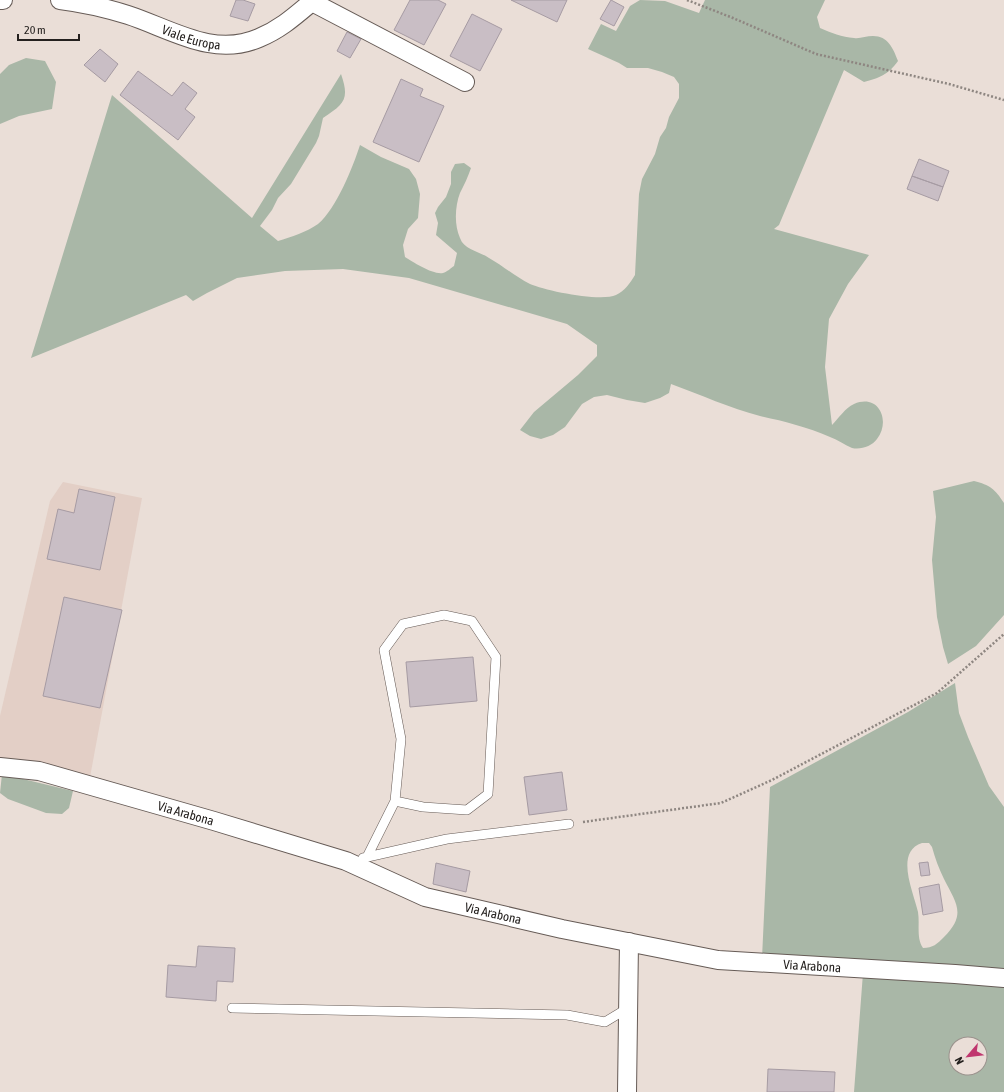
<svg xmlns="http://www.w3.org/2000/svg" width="1004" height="1092" font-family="'Asap Condensed',sans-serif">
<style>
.built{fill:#e3cfc6}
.green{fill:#a9b7a7;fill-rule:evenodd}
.building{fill:#c9bec5;stroke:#a69ba3}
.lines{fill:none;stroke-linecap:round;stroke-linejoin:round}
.lane-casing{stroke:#665b56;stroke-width:10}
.street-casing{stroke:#665b56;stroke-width:20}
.path{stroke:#8e8681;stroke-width:2.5;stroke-dasharray:2 2;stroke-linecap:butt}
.lane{stroke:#fff;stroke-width:9}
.street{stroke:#fff;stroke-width:18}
.labels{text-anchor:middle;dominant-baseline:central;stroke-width:3.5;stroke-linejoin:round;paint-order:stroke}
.street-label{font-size:13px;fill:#24201e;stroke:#eaded7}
</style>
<rect width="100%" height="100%" fill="#eaded7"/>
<path class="built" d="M63,482l79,16 -52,279 -90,-18v-43l50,-215z"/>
<path class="green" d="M640,0l25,1 34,12 6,-13h120l-8,17 3,11c11,5 22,9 34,10 6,1 12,-2 19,-2 15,0 20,12 25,25 -10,14 -19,17 -34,21l-20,-12 -65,155 -5,4 95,26 -21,29 -19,35 -4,48 7,58c7,-7 13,-17 22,-21 25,-11 37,17 23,35 -5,7 -16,11 -25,9 -7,-3 -14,-8 -22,-11 -11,-5 -23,-9 -34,-12 -12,-4 -24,-6 -36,-9 -30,-8 -59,-21 -89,-32l-2,9 -9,5 -15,5 -18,-3 -20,-5 -13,2 -12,7 -17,23 -12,8 -12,4 -11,-3 -10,-6 14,-18 44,-37 19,-19v-11l-30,-21 -158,-46 -66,-9 -58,2 -48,7 -30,15 -14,8 -7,-6 -155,63 81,-263 140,123 89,-144c9,26 3,30 -18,44l-4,18 -3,7 -25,41 -13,14 -6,12 -12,16 18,15c13,-4 29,-9 40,-17 18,-15 35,-57 42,-79l21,12 28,12 7,10 4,15 -2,24 -10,11 -5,16 2,12c8,5 28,18 38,16 4,-1 8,-5 11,-7l3,-13 -21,-18 2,-12 -3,-10 3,-6 8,-10 5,-13v-12l4,-8 9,-1 7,5c-3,9 -7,17 -11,25 -5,13 -6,32 0,45 4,12 19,13 29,20 14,8 27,19 41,26 16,7 71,18 86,11 9,-4 14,-12 19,-20l4,-81 3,-15 13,-25 5,-17 6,-9 3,-11 10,-19v-14l-5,-7 -12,-5 -14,-4h-21l-8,-5 -31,-14 13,-25 15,7 14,-25z
M26,58l19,3 11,21 -4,27 -33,7 -19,8v-50l9,-9z
M974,481c16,4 21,8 30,22v112l-28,31 -28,18 -5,-17 -6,-30 -5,-57 4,-43 -3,-26z
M955,683l4,30 9,24 21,49 15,21v166l-242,-15 8,-171 138,-75zM922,843h7l3,4c3,11 7,22 12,32 12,24 23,35 0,58 -7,7 -11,11 -21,11 -7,-10 -3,-24 -5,-36 -4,-19 -24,-60 4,-69z
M2,774l71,17 -4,17 -7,6 -16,-1 -38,-14 -8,-6z
M863,973l141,10v109h-150zM956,1044h24v24h-24z"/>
<path class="building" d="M236,0h7l12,4 -7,17 -18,-5z
M410,0h28l8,4 -22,41 -30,-15z
M511,0h56l-10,22z
M611,0l13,7 -10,19 -14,-7z
M472,14l30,15 -22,42 -30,-15z
M347,32l14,7 -11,19 -13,-7z
M100,49l18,15 -13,18 -21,-17z
M138,71l34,25 11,-14 14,11 -12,16 10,8 -17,23 -58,-45z
M401,79l22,10 -3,7 24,10 -25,56 -46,-20z
M919,159l30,12 -6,16 -31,-11z
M912,176l31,11 -5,14 -31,-12z
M79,489l36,8 -15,73 -53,-11 11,-50 16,4z
M64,597l58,13 -22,98 -57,-12z
M473,657l4,44 -67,6 -4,-45z
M562,772l5,38 -38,5 -5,-38z
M928,862l2,13 -9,1 -2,-13z
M436,863l34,8 -4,21 -33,-8z
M939,884l4,27 -20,4 -4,-27z
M198,946l37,2 -2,34 -16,-1 -1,20 -50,-4 2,-32 28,2z
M768,1069l67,3 -1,20h-67z"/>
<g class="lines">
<defs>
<path id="lane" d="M367,857l28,-56 6,-62 -17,-89 19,-26 41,-9 28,6 24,36 -8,137 -21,16 -44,-3 -28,-6
M363,858l84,-19 122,-15
M232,1008l335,7 38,7 23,-14"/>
<g id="street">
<path d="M0,0h3"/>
<path id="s1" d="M60,0c24,3 46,8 68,15 43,14 85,43 131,23 22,-9 37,-23 55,-38"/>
<path d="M312,2l153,80"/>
<path id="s2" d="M0,767l39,4 175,50 132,40 79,36 137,32 156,31 237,14 49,4"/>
<path d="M627,1092l2,-150"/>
</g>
</defs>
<use href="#lane" class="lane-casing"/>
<use href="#street" class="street-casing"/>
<path class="path" d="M687,0l46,18 83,36 133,30 55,16
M583,822l138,-19 51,-23 165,-87 67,-59"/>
<use href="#lane" class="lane"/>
<use href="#street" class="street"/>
</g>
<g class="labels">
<g class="street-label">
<text stroke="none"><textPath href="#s1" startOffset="137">Viale Europa</textPath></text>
<text stroke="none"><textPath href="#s2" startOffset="192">Via Arabona</textPath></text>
<text stroke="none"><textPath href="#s2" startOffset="516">Via Arabona</textPath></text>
<text stroke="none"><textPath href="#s2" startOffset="840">Via Arabona</textPath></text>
</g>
</g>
<g transform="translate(968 1056) rotate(242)"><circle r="19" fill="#eaded7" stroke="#9b928d"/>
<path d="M0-3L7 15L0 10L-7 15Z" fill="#c0366e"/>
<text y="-6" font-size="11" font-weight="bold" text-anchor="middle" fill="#24201e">N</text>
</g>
<path d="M18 34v6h61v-6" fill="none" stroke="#24201e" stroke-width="2"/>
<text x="24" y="34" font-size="12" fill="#24201e" stroke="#eaded7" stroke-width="3" paint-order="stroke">20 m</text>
</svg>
